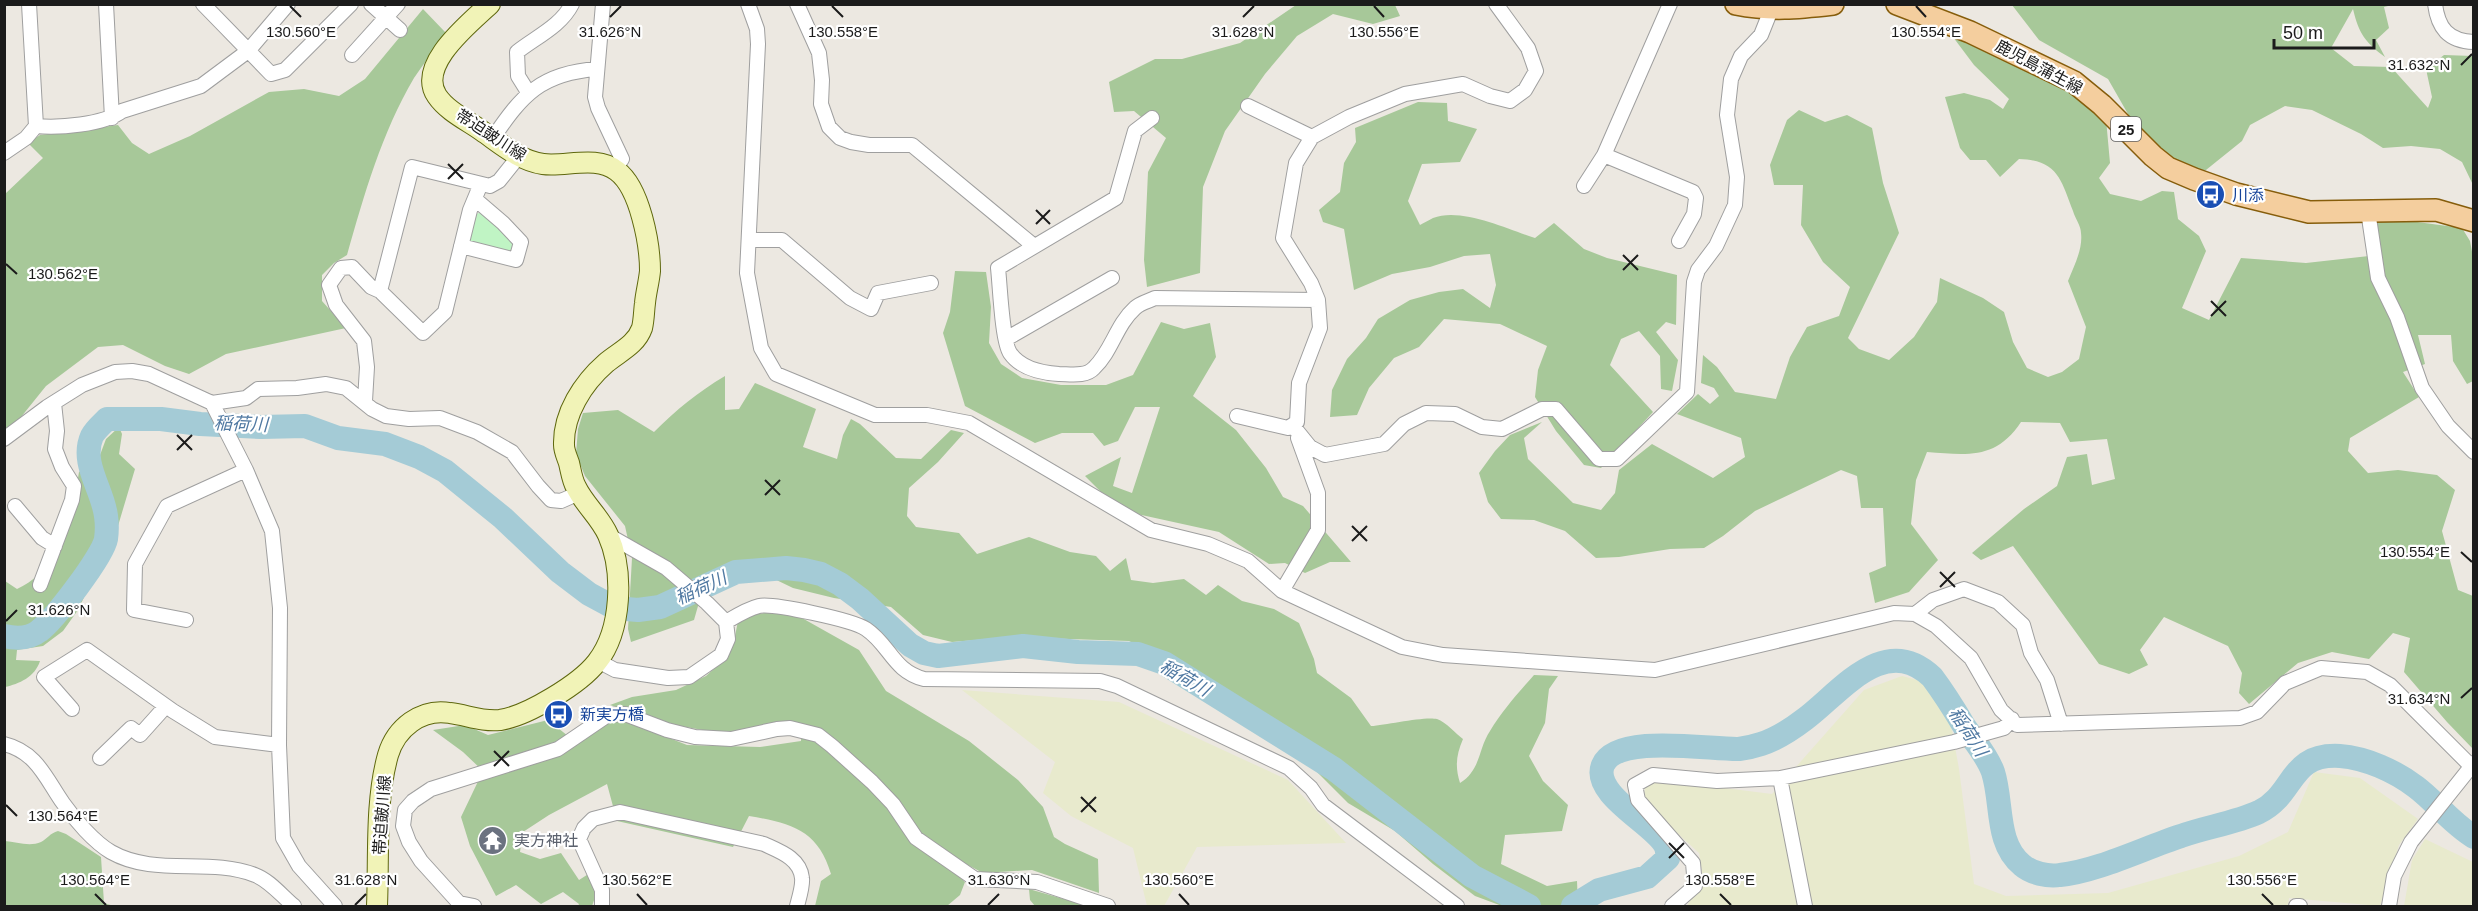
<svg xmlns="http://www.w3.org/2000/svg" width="2478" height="911" viewBox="0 0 2478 911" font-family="Arial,'Noto Sans JP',sans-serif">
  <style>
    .farmland { fill: #e8eacd }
    .forest { fill: #a7c899 }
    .park { fill: #c0f4c4 }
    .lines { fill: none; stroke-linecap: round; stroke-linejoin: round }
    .river { stroke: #a4cbd6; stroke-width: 24 }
    .street-casing { stroke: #9f9f9f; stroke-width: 16 }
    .secondary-casing { stroke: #5e670d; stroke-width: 22 }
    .primary-casing { stroke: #865d0b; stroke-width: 24 }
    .street { stroke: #fff; stroke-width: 14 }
    .secondary { stroke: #f1f3b7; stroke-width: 20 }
    .primary { stroke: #f4ce9e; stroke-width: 21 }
    .ticks { fill: none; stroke: #1b1b1b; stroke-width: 2 }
    .labels { text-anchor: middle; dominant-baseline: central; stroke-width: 4.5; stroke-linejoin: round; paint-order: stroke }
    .shield { fill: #fff; stroke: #5f5f5f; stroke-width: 1.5 }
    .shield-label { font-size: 15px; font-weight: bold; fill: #1b1b1b }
    .street-label { font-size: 16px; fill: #1b1b1b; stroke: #fff }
    .transit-label { font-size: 16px; fill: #164399; stroke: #fff; text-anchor: start }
    .worship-label { font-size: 16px; fill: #5b616d; stroke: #fff; text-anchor: start }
    .water-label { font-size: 18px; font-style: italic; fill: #5079a2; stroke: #fff }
    .ticks-label { font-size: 15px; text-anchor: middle; fill: #1b1b1b; stroke: #fff; stroke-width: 4.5; stroke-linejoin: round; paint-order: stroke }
  </style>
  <rect width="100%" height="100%" fill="#ece8e1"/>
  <!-- farmland -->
  <path class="farmland" d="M1902 676 1929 683 1948 708 1959 769 1974 884 2006 896 2108 893 2239 856 2288 832 2314 772 2360 778 2418 819 2399 845 2380 906 2289 898 2288 906H1687L1703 878 1699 853 1654 812 1644 797 1645 787 1653 779 1772 794 1864 690Z
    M962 690 1119 702 1288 780 1346 843 1197 847 1164 906H1147L1133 848 1071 816 1043 793 1055 762Z
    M2425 839 2473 862V906H2404L2412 860Z"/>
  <!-- forest -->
  <path class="forest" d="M1296 5H1395L1400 16 1373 24 1333 14 1297 36 1265 74 1225 131 1203 187 1200 273 1147 287 1144 260 1148 172 1166 138 1134 111 1114 112 1109 82 1155 59H1182L1240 43Z
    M2012 5H2392L2384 7 2389 28 2376 40 2385 57C2365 42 2359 34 2353 9L2331 48 2354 66 2391 67 2428 108 2432 97 2426 69 2444 55 2473 56V185L2462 162 2440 149 2411 146 2383 148 2361 134 2312 110 2285 106 2250 125 2242 141 2201 174 2180 166 2136 128 2108 79 2039 40Z
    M423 9 446 33C436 48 424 63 414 78 382 132 364 195 347 255L334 263 322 275V301L346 328 226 354 189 374 165 366 123 345 98 347 46 386 17 422 5 432V194L43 158 28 143 40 135 118 125 132 143 149 154 190 136 269 92 304 89 339 96 365 79Z
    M1947 29 2065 86 2106 119 2110 163 2099 178 2110 194 2141 201 2162 191 2174 192 2178 219 2199 236 2206 251 2182 308 2209 320 2241 258 2306 263 2369 256 2376 224 2380 217 2462 228 2470 241 2473 257V381L2467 384 2453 361 2451 335H2418L2425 364 2403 372 2419 397 2350 438 2348 451 2368 473 2398 470 2437 475 2455 490 2442 531 2458 590 2473 596V749L2447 722 2404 672 2410 638 2393 633 2369 659 2332 652 2298 663 2249 704 2239 693 2242 673 2228 646 2164 617 2140 650 2148 665 2129 674 2099 664 2013 546 1981 560 1972 553 2024 509 2057 486 2067 457 2087 454 2092 485 2115 479 2107 439 2070 442 2060 423 2021 422C1996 460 1967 455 1927 452L1916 480 1911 524 1938 560 1909 592 1875 603 1869 573 1886 566 1883 508H1861L1857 476 1841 470 1755 511 1723 536 1704 548 1670 549 1619 557 1596 558 1565 531 1534 520 1501 519 1488 502 1479 473 1495 451 1510 435 1542 422 1524 438 1528 459 1573 503 1601 510 1615 493 1619 470 1652 444 1713 478 1745 457 1741 438 1677 414 1698 394 1710 404 1719 396 1714 388 1701 383 1703 355 1717 367 1735 392 1776 399 1790 357 1807 327 1839 316 1850 287 1823 262 1801 225 1803 185H1774L1770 165 1787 120 1799 110 1825 122 1847 115 1872 128 1883 183 1899 233 1848 338 1859 349 1889 360 1914 337 1937 302 1940 278 1983 298 2004 312 2013 342 2027 368 2048 377 2062 372 2079 359 2086 327 2068 281C2074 266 2083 249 2081 233 2081 226 2075 218 2073 211 2061 180 2058 160 2019 159L2000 177 1986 160H1970L1960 148 1945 97 1964 93 1990 100 2003 109 2009 99 1974 65Z
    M1418 102 1447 103 1448 121 1477 129 1460 162 1422 164 1408 201 1420 225C1424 223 1429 220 1433 218 1461 207 1507 229 1535 238L1554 223 1584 249 1607 258 1677 275 1676 325 1666 322 1656 332 1678 360 1672 391 1661 389 1660 356 1639 331 1621 339 1610 365 1653 412 1601 468 1584 465 1556 431 1535 397 1538 370 1547 346 1500 324 1444 319 1419 347 1394 358 1369 388 1357 415 1330 417 1332 390 1347 359 1366 338 1378 319 1410 300 1439 292 1463 289 1490 308 1496 285 1490 254 1464 256 1430 267 1392 274 1354 290 1344 229 1323 222 1319 210 1340 192 1344 163 1356 142 1355 128Z
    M955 271 986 272 991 307 989 343 1001 364 1022 378 1061 385H1106L1133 375 1161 322 1184 329 1210 323 1216 357 1193 396 1236 430 1266 468 1283 497 1303 506 1351 562H1330L1305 573 1285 563 1269 564 1219 532 1137 514 1101 492 1085 476 1121 457 1113 486 1132 493 1160 407H1135L1118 441 1104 446 1093 433H1062L1035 443 965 406 943 333 950 312Z
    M725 376V410L739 409 755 383 816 409 803 447 837 459 843 435 851 419 860 424 896 458 921 459 951 430 964 433 938 462 909 488 907 516 916 527 959 533 977 554 1029 537 1070 552 1096 556 1110 571 1126 558 1131 580 1153 583 1184 579 1206 595 1218 585 1242 601 1274 609 1299 623 1314 659 1317 673 1351 698 1371 726C1386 725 1425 716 1437 719 1446 722 1456 734 1463 739 1456 755 1455 767 1460 783 1481 770 1478 749 1490 731 1502 711 1518 693 1534 675L1558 676 1549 689 1545 723 1529 756 1543 781 1568 805 1562 831 1505 835 1501 864 1547 886 1577 881 1578 906H1502L1475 896 1433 864 1395 831 1348 803 1315 770 1209 681 1129 641 1012 637 952 642 923 635 891 607 834 598 793 588 764 574 722 582 708 593 698 606 694 620 631 642 628 629 632 558 625 526 585 476 576 454 578 429 583 413 618 410 654 432C676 410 698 392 725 376Z
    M119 427 122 434 119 454 135 469 109 556 94 576 78 610 63 631 43 646 17 650 16 660 40 661C35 677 19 684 5 687V581L17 589C61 569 72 516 79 472L100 455 106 439Z
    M777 612 802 618 859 650 886 691 969 741 1018 780 1043 807 1054 837 1065 844 1098 859 1099 893 1032 870 983 873 966 864 929 849 965 882 960 895 947 906H815L821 881 831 874C818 830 791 823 749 816L733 847 617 821 607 784 549 815 523 832 520 852 540 859 561 853 579 880 590 873 597 892 592 906H578L579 904 563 892 541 904 516 885 496 896 470 846 461 817 483 771 463 752 433 730 465 725 488 735 548 720 568 736 621 719 687 745 760 747 801 741V729L724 734 670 724 610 705 632 697 676 690 706 676 727 657 734 641 738 621 755 614Z
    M58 831 66 834 101 857 104 903 114 906H5V841C16 842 30 847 41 842 47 839 50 833 58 831Z
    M1029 889 1088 906H1035L1030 900Z"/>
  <!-- park -->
  <path class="park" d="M484 212 515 244 514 251 509 253 474 244 469 240 475 214Z"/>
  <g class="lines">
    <!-- river -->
    <path class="river" d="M4 636C17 639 29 639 39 631 54 620 103 556 106 539 107 532 107 523 106 516 103 490 80 463 92 436 95 430 102 424 107 419H161L200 424 261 427 305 426 338 438 385 444 419 457 445 471 503 518 560 572 589 594 615 608 638 610 660 607 736 572 786 568 804 570 821 574 840 584 860 599 910 645 924 653 938 656 1023 646 1078 652 1138 654 1164 663 1334 769 1472 876 1529 906
      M1573 906 1599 890 1647 877 1668 858C1667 853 1667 848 1665 845 1654 824 1591 794 1603 765 1617 733 1710 750 1739 749 1746 748 1755 746 1761 744 1777 739 1792 729 1805 719 1841 692 1884 632 1932 677 1944 693 1954 709 1964 726 1974 741 1987 755 1993 772 2003 803 1995 843 2022 865 2031 873 2048 877 2060 875 2098 871 2144 848 2181 836 2206 827 2235 823 2259 812 2296 794 2288 753 2340 756 2366 758 2395 771 2416 787 2436 802 2451 823 2474 837"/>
    <defs>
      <path id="street" d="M29 4 36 126
        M106 4 112 118
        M203 4 271 74 285 70 351 4
        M371 4 400 30
        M603 4 595 97 598 108 622 159 615 169
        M748 4 757 29 758 44 747 273 761 348 776 374 875 415H927L969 423 1151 530 1208 544 1248 561 1282 591 1402 647 1443 655 1655 670 1894 613 1915 614 1936 626 1971 658 2001 710 2017 725 2240 718 2257 712 2285 683 2321 668 2367 672 2390 685 2474 769
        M797 4 819 53 822 80 821 104 829 127 840 138 851 142 869 145H912L1034 246
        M2435 4C2438 28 2448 41 2474 42
        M352 55 398 4
        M528 92 518 76 517 52C536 37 561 26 572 4
        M1248 106 1312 137
        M1152 118 1135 131 1116 198 998 268C1000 285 1002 341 1010 353 1021 369 1042 373 1059 374 1070 374 1086 377 1094 368 1112 351 1116 325 1135 308 1140 303 1149 301 1155 298L1318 300
        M493 138C522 95 541 73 597 69
        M4 153 26 138 36 126C59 128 103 125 122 111L201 86 248 51 288 4
        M1604 155 1693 192 1696 198 1694 214 1679 241
        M480 186 470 210 445 312 423 333 380 291 412 167 490 186 499 181 519 156
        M1584 186 1604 155 1670 4
        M2368 211 2378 278 2397 317 2422 388 2448 426 2474 452
        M749 240H782L850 298 871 309 878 293 931 283
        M461 246 516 260 521 242 503 223 475 199
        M1006 339 1112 278
        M365 401 367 367 364 341 336 305 329 285 341 268 352 267 371 287 380 291
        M212 403 246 398 258 389 297 388 326 384 346 388 372 409 386 416 409 419 440 418 477 432 512 452 538 486 551 500 561 501 579 493
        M1237 416 1288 428 1297 422 1299 383 1320 328 1318 300 1311 283 1283 238 1296 163 1312 137 1349 117 1405 94 1463 84 1490 96 1510 101 1525 90 1536 71 1528 48 1496 4
        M1293 426 1310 447 1325 455 1384 444 1404 424 1426 413 1455 414 1482 427 1502 429 1542 409H1556L1599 459H1617L1687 392 1694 282 1698 270 1716 246 1735 205 1737 177 1727 115 1731 79 1741 56 1761 35 1771 10
        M4 439 47 407 82 385 115 372 132 371 149 374 212 403 246 470 272 531 280 608 279 745 283 838 299 866 335 906
        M15 506 42 538 55 546
        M40 585 72 500 74 486 62 467 55 449 57 431 54 403
        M1282 591 1318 530V493L1298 438
        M1915 614 1933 600 1964 589 1998 602 2023 625 2031 653 2047 680 2061 724
        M186 620 134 610 135 564 167 506 246 470
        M726 622C736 616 747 609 759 606 773 603 853 620 866 629 890 645 893 671 924 679L1100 681 1117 686 1289 768 1311 788 1323 805 1457 906
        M598 661 615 670 668 678 689 677 721 655 728 639 726 622 707 603 666 568 608 535
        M72 709 44 677 87 650 173 711 215 737 279 745
        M4 744C37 752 46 779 63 803 75 820 94 842 111 852 155 877 209 857 255 875 269 880 282 896 294 906
        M100 758 131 728 140 735 166 706
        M474 906 459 903 421 861 409 842 403 826 405 810 413 801 431 789 558 749 608 715 625 714 667 730 695 737 731 739 777 729 790 728 818 735 832 746 872 782 893 804 916 838 975 879 1037 882 1108 906
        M602 906V890L579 839 584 828 593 819 620 812 764 844C779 851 800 858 802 878 803 886 799 898 797 906
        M1672 906 1695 886 1693 863 1638 800 1635 785 1653 775 1717 781 1780 778
        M1805 906 1780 778 1954 742 2004 728 2012 719
        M2296 906H2300
        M2389 906 2394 876 2411 842 2474 763"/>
      <path id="secondary" d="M377 906C379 858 375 801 388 755 396 728 421 708 450 713 467 715 482 722 500 720 527 716 580 684 597 662 622 630 624 571 608 535 600 517 584 504 576 487 572 480 571 471 569 463 567 457 564 451 564 445 563 414 583 383 606 363 619 352 636 345 642 328 644 320 644 310 645 303 646 292 649 282 650 271 650 244 640 188 617 171 597 155 566 167 543 164 520 161 501 144 482 131 468 121 447 111 437 96 416 65 470 23 490 4"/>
      <path id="primary" d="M1736 4C1771 11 1798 8 1833 4
        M1897 4 1970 32 2074 82 2102 105 2153 156 2168 168 2194 179 2236 194 2309 212 2436 210 2474 221"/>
    </defs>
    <!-- street casing -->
    <use href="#street" class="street-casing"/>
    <!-- secondary casing -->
    <use href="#secondary" class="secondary-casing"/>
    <!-- primary casing -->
    <use href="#primary" class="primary-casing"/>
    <!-- street -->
    <use href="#street" class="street"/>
    <!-- secondary -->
    <use href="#secondary" class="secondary"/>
    <!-- primary -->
    <use href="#primary" class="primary"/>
  </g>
  <!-- ticks -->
  <path class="ticks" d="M290 6 301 17M832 6 843 17M1374 6 1384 17M1916 6 1926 17M610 17 621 6M1243 17 1254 6M2461 65 2472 54M448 164 463 179M448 179 463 164M1036 210 1050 224M1036 224 1050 210M1623 255 1638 270M6 264 17 274M1623 270 1638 255M2211 301 2226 316M2211 316 2226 301M177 435 192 450M177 450 192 435M765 480 780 495M765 495 780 480M1352 526 1367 541M1352 541 1367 526M2461 552 2472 562M1940 572 1955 587M1940 587 1955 572M6 621 17 610M2461 698 2472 688M494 751 509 766M494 766 509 751M1081 797 1096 812M6 805 17 816M1081 812 1096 797M1669 843 1684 858M1669 858 1684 843M95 894 106 905M637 894 647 905M1179 894 1189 905M1720 894 1731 905M2262 894 2273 905M355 905 366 894M988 905 999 894"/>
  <!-- icons -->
  <defs>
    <symbol id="bus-disc" viewBox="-11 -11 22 22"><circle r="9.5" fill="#1a4fb4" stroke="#fff"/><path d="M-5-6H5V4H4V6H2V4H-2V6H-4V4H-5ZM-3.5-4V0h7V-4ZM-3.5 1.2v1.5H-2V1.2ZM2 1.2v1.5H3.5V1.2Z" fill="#fff"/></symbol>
    <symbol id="temple-disc" viewBox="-11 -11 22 22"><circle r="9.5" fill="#6b7280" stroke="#fff"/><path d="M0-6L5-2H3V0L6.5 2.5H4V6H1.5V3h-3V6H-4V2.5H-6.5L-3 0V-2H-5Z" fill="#fff"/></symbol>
  </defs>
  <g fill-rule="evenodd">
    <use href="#bus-disc" x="2194" y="178" width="33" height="33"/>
    <use href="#bus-disc" x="542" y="698" width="33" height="33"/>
    <use href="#temple-disc" x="476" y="824" width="33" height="33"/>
  </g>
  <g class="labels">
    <!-- shield labels -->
    <rect class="shield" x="2111" y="117" width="30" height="24" rx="4.5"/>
    <g class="shield-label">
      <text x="2126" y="129">25</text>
    </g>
    <!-- street labels -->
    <g class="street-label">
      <text transform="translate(2039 67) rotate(28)">鹿児島蒲生線</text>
      <text transform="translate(491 135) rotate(33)">帯迫皷川線</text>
      <text transform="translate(382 815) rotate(-86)">帯迫皷川線</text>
    </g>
    <!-- transit labels -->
    <g class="transit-label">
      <text x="2232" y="195">川添</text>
      <text x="580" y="714">新実方橋</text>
    </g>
    <!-- worship labels -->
    <g class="worship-label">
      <text x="514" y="840">実方神社</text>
    </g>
    <!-- water labels -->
    <g class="water-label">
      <text transform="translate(241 424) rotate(2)">稲荷川</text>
      <text transform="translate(701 588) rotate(-25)">稲荷川</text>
      <text transform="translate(1185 678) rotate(30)">稲荷川</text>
      <text transform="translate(1968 732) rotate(57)">稲荷川</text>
    </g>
  </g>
  <g class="ticks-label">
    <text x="301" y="37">130.560°E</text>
    <text x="610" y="37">31.626°N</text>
    <text x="843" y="37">130.558°E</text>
    <text x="1243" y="37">31.628°N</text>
    <text x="1384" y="37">130.556°E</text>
    <text x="1926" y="37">130.554°E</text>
    <text x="2419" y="70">31.632°N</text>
    <text x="63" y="279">130.562°E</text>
    <text x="2415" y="557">130.554°E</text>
    <text x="59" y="615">31.626°N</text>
    <text x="2419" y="704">31.634°N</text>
    <text x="63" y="821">130.564°E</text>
    <text x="999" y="885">31.630°N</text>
    <text x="95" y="885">130.564°E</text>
    <text x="366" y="885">31.628°N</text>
    <text x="637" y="885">130.562°E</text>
    <text x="1179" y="885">130.560°E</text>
    <text x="1720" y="885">130.558°E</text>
    <text x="2262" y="885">130.556°E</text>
  </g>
  <!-- border -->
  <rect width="2478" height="911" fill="none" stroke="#1b1b1b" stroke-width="12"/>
  <!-- scale -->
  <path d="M2274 39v9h100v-9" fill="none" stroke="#1b1b1b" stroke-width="3"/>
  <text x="2283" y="39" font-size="18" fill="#1b1b1b" stroke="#ffffff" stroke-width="4.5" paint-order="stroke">50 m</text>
</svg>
